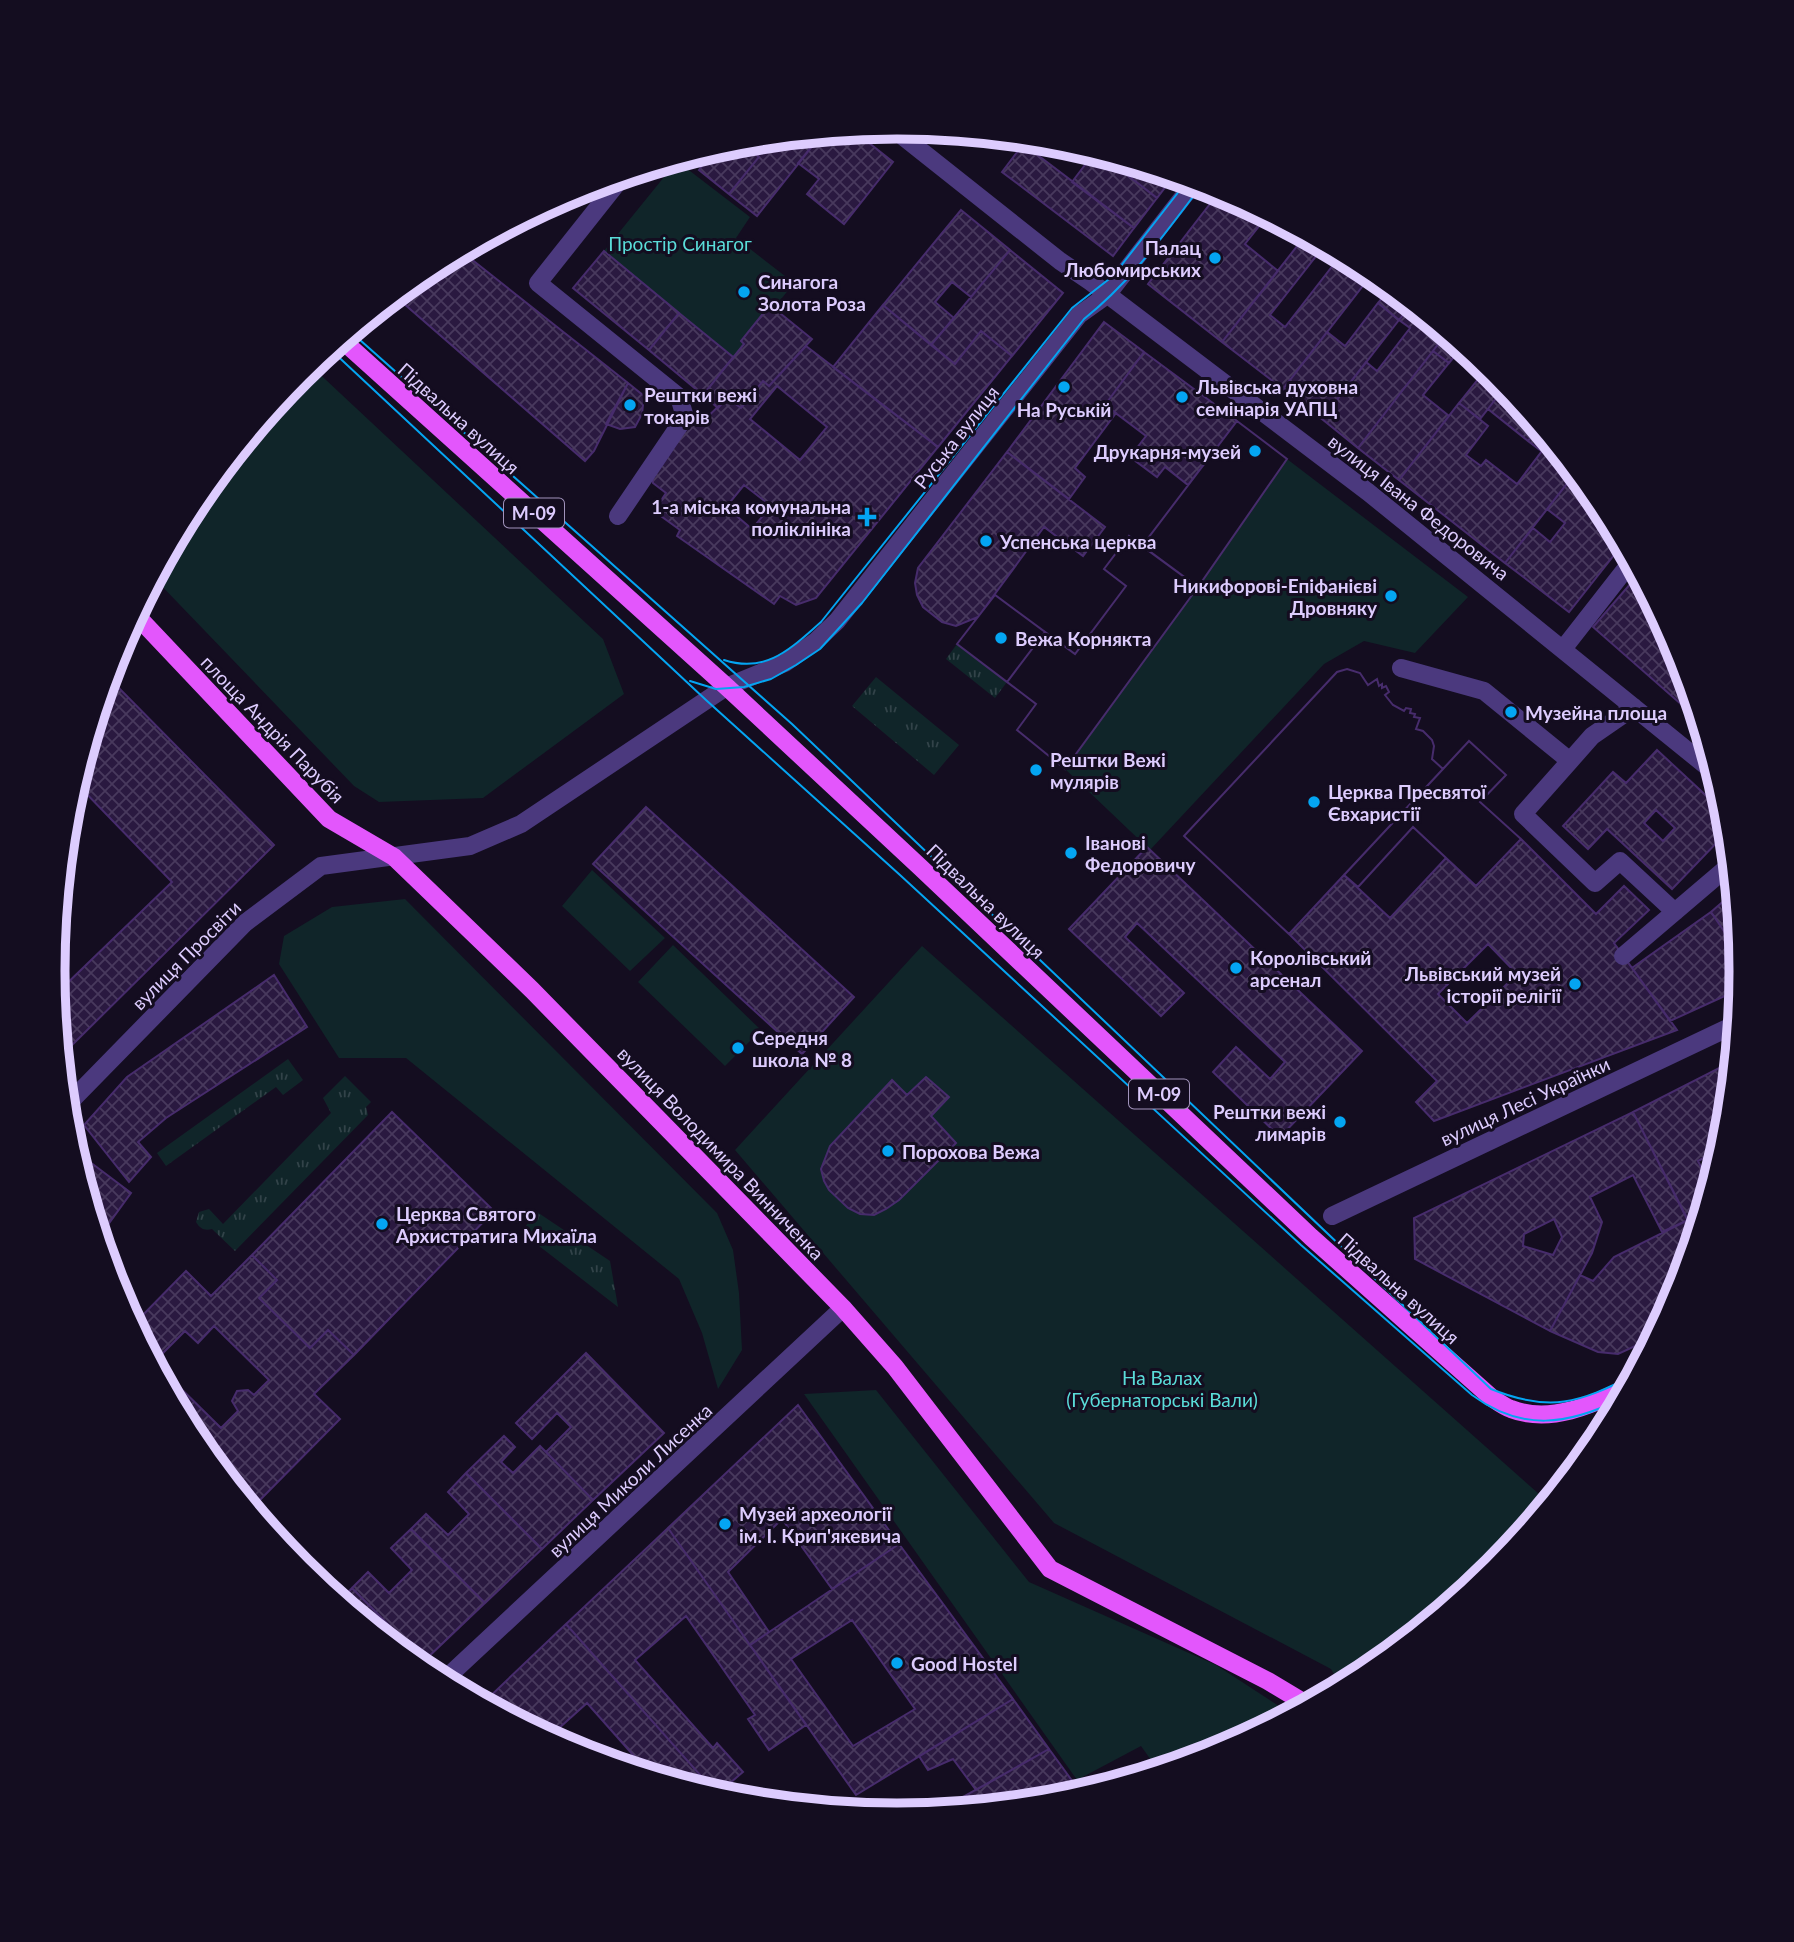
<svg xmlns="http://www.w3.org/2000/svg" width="1794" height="1942" viewBox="0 0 1794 1942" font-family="Lato,sans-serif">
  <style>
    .grass { fill: url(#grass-tufts) }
    .green { fill: #102529 }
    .building { fill: url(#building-cross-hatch); stroke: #472c6c; stroke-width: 2; fill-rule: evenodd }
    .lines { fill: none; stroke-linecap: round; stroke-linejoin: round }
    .street { stroke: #4b397e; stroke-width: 18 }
    .primary { stroke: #e356fc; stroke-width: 18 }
    .tram { stroke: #04a5f2; stroke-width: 2 }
    .poi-dot { fill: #04a5f2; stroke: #140d20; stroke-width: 2.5 }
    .labels { text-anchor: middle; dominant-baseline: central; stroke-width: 6; stroke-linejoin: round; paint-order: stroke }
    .shield { fill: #140d20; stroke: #a193bb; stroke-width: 2 }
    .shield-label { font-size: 18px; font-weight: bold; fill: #ddccfe }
    .park-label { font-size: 19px; fill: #5adcd9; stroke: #140d20 }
    .poi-label { font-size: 19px; font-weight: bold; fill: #ddccfe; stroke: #140d20; text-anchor: start }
    .street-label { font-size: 19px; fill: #ddccfe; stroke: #140d20 }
    .rim { fill: none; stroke: #ddccfe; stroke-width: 9 }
  </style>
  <defs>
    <pattern id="grass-tufts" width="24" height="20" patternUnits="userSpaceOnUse" patternTransform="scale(1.75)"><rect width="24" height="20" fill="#102529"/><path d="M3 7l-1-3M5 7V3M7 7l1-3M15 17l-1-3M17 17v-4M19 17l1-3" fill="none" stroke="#324349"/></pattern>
    <pattern id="building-cross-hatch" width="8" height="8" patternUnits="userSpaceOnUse" patternTransform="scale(1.75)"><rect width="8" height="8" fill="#2a1940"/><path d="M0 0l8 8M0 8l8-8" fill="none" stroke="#48395d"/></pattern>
  </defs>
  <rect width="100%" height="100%" fill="#140d20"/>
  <!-- grass -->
  <path class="grass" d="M957 644 1007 682 995 698 946 659Z
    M876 677 959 745 934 775 852 706Z
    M288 1059 303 1080 283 1095 276 1087 166 1166 157 1153Z
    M345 1076 371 1102 366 1107 368 1115 235 1251 212 1229C205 1231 200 1229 196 1222L199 1212 209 1209 223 1224 331 1113 323 1098Z
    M537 1212 610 1261 618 1307 521 1232Z"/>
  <!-- green -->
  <path class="green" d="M677 161 750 217 736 238 794 283 774 308 769 305 741 340 744 344 733 357 604 251Z
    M310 365 603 639 624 694 483 798 379 802 354 786 154 578 195 501 300 374Z
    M1287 459 1468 597 1415 653 1364 641 1324 664 1150 850 1065 769 1198 587Z
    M592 870 665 938 630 971 562 906Z
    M405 899 717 1213 733 1250 739 1293 742 1350 718 1389 702 1333 679 1279 406 1058H339L279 964 284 936 332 907Z
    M673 945 761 1030 725 1066 638 982Z
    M922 946 1548 1502 1494 1568 1366 1673 1341 1687 1331 1669 1054 1523 735 1150Z
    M876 1390 1029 1582 1216 1665 1291 1714 1220 1751 1158 1770 1141 1746 1077 1780 804 1394Z"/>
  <!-- building -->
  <path class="building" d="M854 131 893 162 844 224 807 194 819 179 798 163 822 134Z
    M822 134 757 216 729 194 759 157 741 142Z
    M1027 139 1044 141 1035 153 1134 228 1113 256 1002 172Z
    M741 142 759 157 729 194 699 170 716 148Z
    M1094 153 1100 154 1157 198 1134 228 1072 182Z
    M1100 154 1173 177 1157 198Z
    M1220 191 1267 216 1245 244 1278 271 1222 342 1148 284Z
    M961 210 1010 250 971 297 952 282 935 302 954 318 931 345 883 305Z
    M1305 236 1324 246 1270 315 1285 327 1341 255 1372 274 1283 389 1222 342Z
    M1010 250 1063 293 1012 356 981 331 955 364 931 345Z
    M461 251 628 383 594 451 585 461 395 296 428 269Z
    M604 251 679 313 649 350 573 288Z
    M1390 288 1411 305 1399 320 1378 303Z
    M1378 303 1399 320 1322 419 1283 389 1327 332 1345 346Z
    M770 305 812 339 769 386 763 381 741 408 727 398 718 408 703 395 744 344 741 341Z
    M883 305 955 364 981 331 1012 356 938 447 833 367Z
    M1411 305 1446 334 1358 448 1322 419 1366 362 1377 371 1410 328 1399 320Z
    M679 313 733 357 703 395 649 350Z
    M1104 322 1144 352 1105 405 1116 413 1075 468 1085 477 1069 499 1007 452Z
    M1446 334 1462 347 1449 363 1433 351Z
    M806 346 938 447 816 598 796 605 780 596 774 604 677 536 680 530 654 511 666 493 653 483 652 469 692 420 698 426 727 398 741 408 763 381 769 386ZM777 386 827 427 800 460 750 419ZM744 485 771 506 752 529 726 507Z
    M1433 351 1449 363 1423 395 1449 416 1399 480 1358 448Z
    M1144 352 1237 421 1188 485 1165 467 1157 477 1130 457 1146 436 1105 405Z
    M1487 368 1505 387 1480 419 1459 403Z
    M628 383 644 396 642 414 635 427 620 429 606 424Z
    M1501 392 1523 409 1538 428 1528 441 1488 409Z
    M1459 403 1488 426 1466 455 1481 466 1486 460 1517 484 1542 451 1573 476 1505 563 1399 480Z
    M1237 421 1287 459 1198 587 1065 769 1017 730 1036 704 957 644 995 595 1075 654 1126 586 1104 569 1129 536 1142 546Z
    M1237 421 1287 459 1198 587 1142 546Z
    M1538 428 1571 467 1568 471 1528 441Z
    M1007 452 1105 527 1083 556 1044 527 978 617 956 626 942 622 923 607 917 595 915 583 918 568Z
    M1573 476 1586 486 1599 502 1622 545 1569 612 1505 563 1533 528 1550 542 1565 523 1547 509Z
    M1129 536 1198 587 1065 769 1017 730 1036 704 1007 682 1045 632 1075 654 1126 586 1104 569Z
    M1639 575 1651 598 1632 582Z
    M1632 582 1651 598 1657 610 1649 620 1659 629 1664 623 1677 648 1699 720 1593 627Z
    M995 595 1045 632 1007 682 957 644Z
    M1347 669 1360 673 1368 685 1377 679 1379 686 1382 684V688L1386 686 1389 692 1385 695 1393 705 1404 711 1406 708 1411 709 1410 713 1415 714 1414 717 1420 718 1416 729 1423 731 1432 740 1434 746 1432 759 1443 769 1469 741 1506 775 1480 802 1521 839 1476 886 1413 827 1358 887 1344 875 1289 934 1184 836 1337 672Z
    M1347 669 1360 673 1368 685 1377 679 1379 686 1382 684V688L1386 686 1389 692 1385 695 1393 705 1404 711 1406 708 1411 709 1410 713 1415 714 1414 717 1420 718 1416 729 1423 731 1432 740 1434 746 1432 759 1443 769 1289 934 1184 836 1337 672Z
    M108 677 274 845 61 1056 55 995 172 882 76 783Z
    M1469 741 1506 775 1480 802 1521 839 1476 886 1413 827 1358 887 1344 875Z
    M1657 750 1726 814 1728 831 1672 889 1607 829 1588 849 1563 826 1613 772 1626 783ZM1656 810 1675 828 1663 841 1644 823Z
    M646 807 854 997 802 1054 593 864Z
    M1521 839 1596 914 1624 886 1649 910 1614 943 1677 1030 1434 1121 1416 1102 1437 1081 1289 934 1344 875 1390 918 1446 858 1476 886ZM1488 944 1517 974 1467 1023 1438 994Z
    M1147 847 1362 1051 1280 1137 1213 1072 1236 1047 1270 1079 1285 1062 1137 923 1125 937 1184 993 1161 1016 1069 929Z
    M1734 892 1740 955 1711 912Z
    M1711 912 1740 955V989L1670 1021 1632 968Z
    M274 975 307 1027 166 1118 138 1142 151 1157 129 1182 84 1125 127 1077Z
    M1733 1062 1731 1081 1723 1066Z
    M1723 1066 1731 1081 1725 1136 1721 1149 1698 1161 1710 1185 1695 1235 1633 1112Z
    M926 1077 949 1097 931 1116 956 1143 899 1200 886 1209 874 1215 860 1214 848 1208 829 1190 824 1181 821 1169 830 1146 892 1080 907 1095Z
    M392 1112 494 1211 354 1355 328 1330 310 1348 259 1298 277 1280 252 1255Z
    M1633 1112 1688 1220 1662 1232 1633 1175 1590 1197 1602 1222 1592 1253 1550 1331 1415 1259 1414 1218ZM1554 1219 1562 1237 1553 1255 1523 1246 1524 1234Z
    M82 1156 131 1193 107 1226 93 1215 77 1163Z
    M1688 1220 1695 1235 1677 1295 1655 1337 1618 1354 1598 1352 1550 1331 1580 1275 1593 1281 1614 1257Z
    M252 1255 277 1280 259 1298 310 1348 328 1330 354 1355 314 1394 340 1419 251 1509 195 1440 133 1325 186 1271 211 1296ZM214 1326 269 1380 254 1395 248 1390 237 1391 232 1401 238 1411 221 1428 154 1362 185 1331 198 1343Z
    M586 1353 664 1433 593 1500 546 1452 571 1427 557 1413 532 1439 516 1423Z
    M798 1405 899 1544 832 1589 782 1519 728 1572 769 1632 750 1645 668 1528Z
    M504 1436 515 1447 501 1462 513 1473 540 1446 593 1500 542 1549 466 1473Z
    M1585 1458 1567 1480 1559 1471Z
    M466 1473 542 1549 485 1603 411 1529 426 1514 448 1535 469 1514 448 1492Z
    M668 1528 806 1725 769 1750 748 1719 755 1715 686 1616 635 1660 713 1748 717 1743 743 1772 717 1794 566 1624Z
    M411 1529 485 1603 424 1661 352 1588 368 1572 389 1593 412 1570 391 1548Z
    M899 1544 1013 1699 856 1795 750 1645ZM852 1620 915 1709 853 1746 791 1659Z
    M352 1588 424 1661 419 1666 340 1601Z
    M566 1624 717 1794 650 1774 587 1703 548 1738 483 1703Z
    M1013 1699 1049 1749 976 1790 953 1759 928 1770 919 1756Z
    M1049 1749 1081 1793 1061 1799 947 1811 945 1807Z"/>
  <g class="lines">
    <!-- street -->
    <path class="street" d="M891 127 1060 261 1091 282 1368 492 1715 773
      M618 516 685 417 679 397 538 283 623 176
      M1563 649 1631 562
      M1401 668 1484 691 1570 761 1592 736 1634 707
      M1570 761 1523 814 1595 883 1620 861 1675 912
      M1623 956 1731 864
      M66 1106 245 923 321 866 470 846 521 824 726 687 785 663 816 641 837 621 1079 315 1107 295 1194 183
      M1332 1216 1736 1024
      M443 1681 843 1308"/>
    <!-- primary -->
    <path class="primary" d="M342 340 728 688 920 867 1311 1237 1492 1398C1498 1402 1505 1407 1511 1409 1550 1424 1592 1405 1627 1388
      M135 614 329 819 394 857 532 990 843 1308 895 1367 1050 1569 1268 1681 1298 1699 1304 1706"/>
    <!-- tram -->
    <path class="tram" d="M351 332 792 724 1491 1389C1550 1413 1579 1403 1634 1375
      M330 349 706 700 900 875 1301 1245 1472 1395C1522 1432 1568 1425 1621 1399
      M724 660C767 674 791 648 821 622L1072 308 1113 276 1187 181
      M690 681 716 689 744 687 771 679 796 665 820 649 862 603 1084 319C1133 280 1164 234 1202 185"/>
  </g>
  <!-- markers -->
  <g class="poi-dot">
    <circle cx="1215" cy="258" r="7"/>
    <circle cx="744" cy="292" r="7"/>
    <circle cx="1064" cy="387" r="7"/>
    <circle cx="1182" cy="397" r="7"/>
    <circle cx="630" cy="405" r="7"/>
    <circle cx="1255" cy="451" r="7"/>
    <path d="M863.5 506.5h7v7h7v7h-7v7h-7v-7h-7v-7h7z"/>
    <circle cx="986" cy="541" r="7"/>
    <circle cx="1391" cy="596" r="7"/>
    <circle cx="1001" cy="638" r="7"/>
    <circle cx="1511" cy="712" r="7"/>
    <circle cx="1036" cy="770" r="7"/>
    <circle cx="1314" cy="802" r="7"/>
    <circle cx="1071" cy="853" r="7"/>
    <circle cx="1236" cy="968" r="7"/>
    <circle cx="1575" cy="984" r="7"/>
    <circle cx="738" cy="1048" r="7"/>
    <circle cx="1340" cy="1122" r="7"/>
    <circle cx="888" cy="1151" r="7"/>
    <circle cx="382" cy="1224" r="7"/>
    <circle cx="725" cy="1524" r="7"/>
    <circle cx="897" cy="1663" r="7"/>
  </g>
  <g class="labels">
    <!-- shield labels -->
    <g class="shield">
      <rect x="504" y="498.5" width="60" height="29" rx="5"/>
      <rect x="1129" y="1079.5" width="60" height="29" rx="5"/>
    </g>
    <g class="shield-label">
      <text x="534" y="513">М-09</text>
      <text x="1159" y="1094">М-09</text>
    </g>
    <!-- park labels -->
    <g class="park-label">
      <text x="680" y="243">Простір Синагог</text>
      <text x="1162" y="1377">На Валах<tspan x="1162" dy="22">(Губернаторські Вали)</tspan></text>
    </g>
    <!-- poi labels -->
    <g class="poi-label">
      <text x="1201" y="247" text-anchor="end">Палац<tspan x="1201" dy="22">Любомирських</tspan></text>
      <text x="758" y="281">Синагога<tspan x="758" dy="22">Золота Роза</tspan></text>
      <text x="1196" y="386">Львівська духовна<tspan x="1196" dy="22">семінарія УАПЦ</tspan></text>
      <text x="644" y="394">Рештки вежі<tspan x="644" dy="22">токарів</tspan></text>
      <text x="1064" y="409" text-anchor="middle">На Руській</text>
      <text x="1241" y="451" text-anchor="end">Друкарня-музей</text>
      <text x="851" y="506" text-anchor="end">1-а міська комунальна<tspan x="851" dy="22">поліклініка</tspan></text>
      <text x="1000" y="541">Успенська церква</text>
      <text x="1377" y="585" text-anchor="end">Никифорові-Епіфанієві<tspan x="1377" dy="22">Дровняку</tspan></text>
      <text x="1015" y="638">Вежа Корнякта</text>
      <text x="1525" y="712">Музейна площа</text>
      <text x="1050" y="759">Рештки Вежі<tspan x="1050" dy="22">мулярів</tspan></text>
      <text x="1328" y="791">Церква Пресвятої<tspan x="1328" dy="22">Євхаристії</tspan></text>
      <text x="1085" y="842">Іванові<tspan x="1085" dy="22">Федоровичу</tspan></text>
      <text x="1250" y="957">Королівський<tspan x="1250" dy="22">арсенал</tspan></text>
      <text x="1561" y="973" text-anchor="end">Львівський музей<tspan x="1561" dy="22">історії релігії</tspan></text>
      <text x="752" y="1037">Середня<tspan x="752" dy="22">школа № 8</tspan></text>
      <text x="1326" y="1111" text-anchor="end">Рештки вежі<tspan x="1326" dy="22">лимарів</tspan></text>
      <text x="902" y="1151">Порохова Вежа</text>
      <text x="396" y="1213">Церква Святого<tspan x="396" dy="22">Архистратига Михаїла</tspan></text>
      <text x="739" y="1513">Музей археології<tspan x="739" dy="22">ім. І. Крип'якевича</tspan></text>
      <text x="911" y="1663">Good Hostel</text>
    </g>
    <!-- street labels -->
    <g class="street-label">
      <text transform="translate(459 418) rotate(42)">Підвальна вулиця</text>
      <text transform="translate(956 437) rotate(-52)">Руська вулиця</text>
      <text transform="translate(1419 507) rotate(38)">вулиця Івана Федоровича</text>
      <text transform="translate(273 729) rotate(46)">площа Андрія Парубія</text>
      <text transform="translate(986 901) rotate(44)">Підвальна вулиця</text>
      <text transform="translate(186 955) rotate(-45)">вулиця Просвіти</text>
      <text transform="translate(1525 1101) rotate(-25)">вулиця Лесі Українки</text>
      <text transform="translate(721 1153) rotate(46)">вулиця Володимира Винниченка</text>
      <text transform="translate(1399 1288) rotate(42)">Підвальна вулиця</text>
      <text transform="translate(630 1480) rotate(-43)">вулиця Миколи Лисенка</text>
    </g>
  </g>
  <!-- crop -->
  <path d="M0 0H1794V1942H0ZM65 971a832 832 0 1 1 1664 0a832 832 0 1 1-1664 0Z" fill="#140d20" fill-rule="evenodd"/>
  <path class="rim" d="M65 971a832 832 0 1 1 1664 0a832 832 0 1 1-1664 0Z"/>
</svg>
